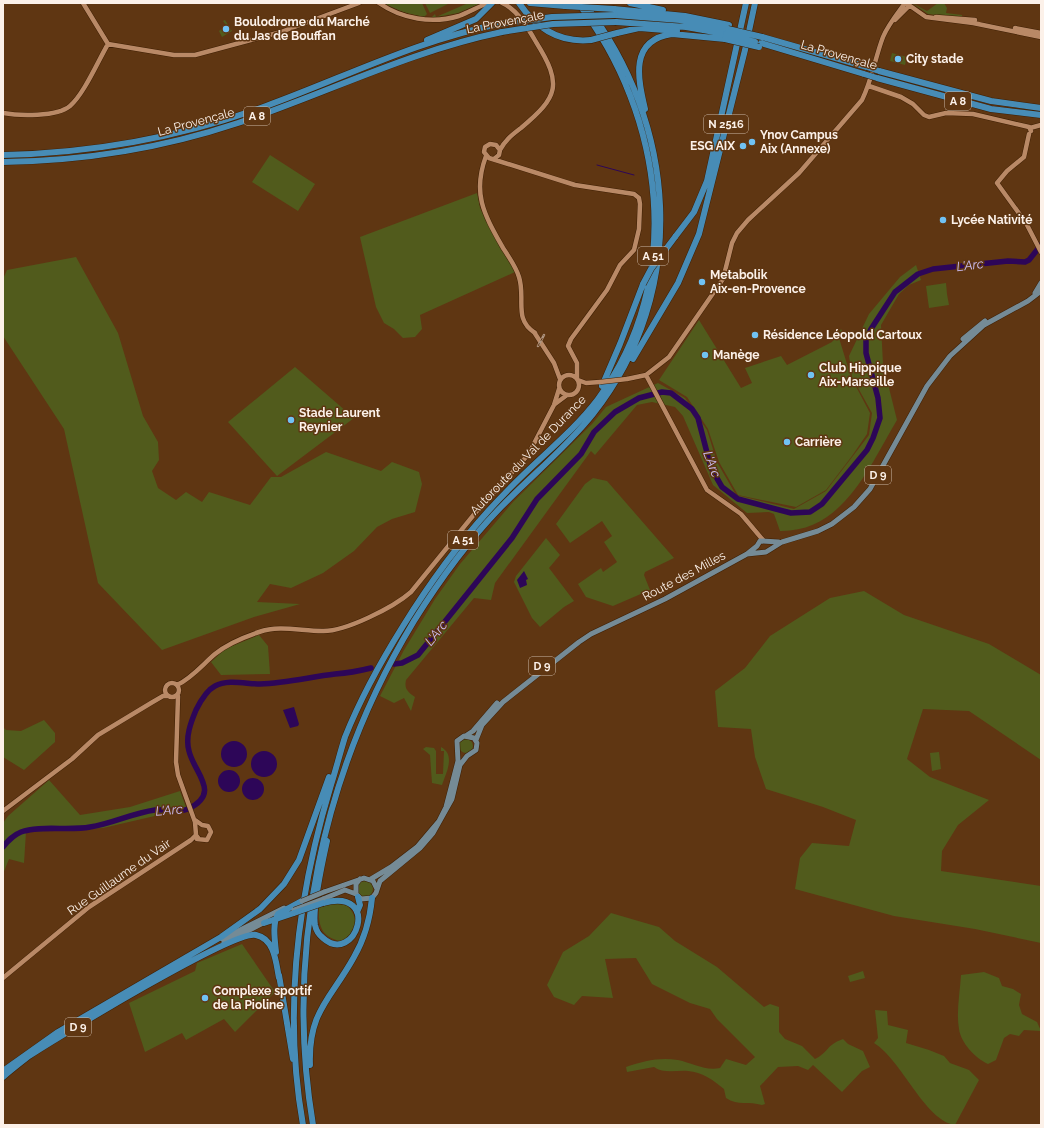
<svg xmlns="http://www.w3.org/2000/svg" width="1044" height="1128" viewBox="0 0 1044 1128" font-family="Raleway,sans-serif">
  <style>
    .green { fill: #515b1c }
    .water { fill: #2d0658 }
    .lines { fill: none; stroke-linecap: round; stroke-linejoin: round }
    .stream { stroke: #2d0658; stroke-width: 1 }
    .river { stroke: #2d0658; stroke-width: 5.5 }
    .secondary-casing { stroke: #3e1f04; stroke-width: 5.5 }
    .primary-casing { stroke: #3e1f04; stroke-width: 6 }
    .highway-casing { stroke: #3e1f04; stroke-width: 7 }
    .secondary { stroke: #b98966; stroke-width: 4.5 }
    .primary { stroke: #758b96; stroke-width: 5 }
    .highway { stroke: #478cb6; stroke-width: 6 }
    .rail-casing { stroke: #af9580; stroke-width: 2.5 }
    .rail { stroke: #5f3612; stroke-width: 1; stroke-dasharray: 3; stroke-linecap: butt }
    .secondary-bridge-casing { stroke: #3e1f04; stroke-width: 5.5; stroke-linecap: butt }
    .primary-bridge-casing { stroke: #3e1f04; stroke-width: 6; stroke-linecap: butt }
    .highway-bridge-casing { stroke: #3e1f04; stroke-width: 7; stroke-linecap: butt }
    .secondary-bridge { stroke: #b98966; stroke-width: 4.5 }
    .primary-bridge { stroke: #758b96; stroke-width: 5 }
    .highway-bridge { stroke: #478cb6; stroke-width: 6 }
    .poi-dot { fill: #70c2f4; stroke: #5f3612; stroke-width: 1.5 }
    .labels { text-anchor: middle; dominant-baseline: central; stroke-width: 3; stroke-linejoin: round; paint-order: stroke }
    .shield { fill: #5f3612; stroke: #cdb9a8; stroke-width: 1 }
    .shield-label { font-size: 11px; font-weight: bold; fill: #fcf1e9 }
    .poi-label { font-size: 12px; font-weight: bold; fill: #fcf1e9; stroke: #5f3612; text-anchor: start }
    .street-label { font-size: 12px; fill: #fcf1e9; stroke: #5f3612 }
    .water-label { font-size: 13px; font-style: italic; fill: #ccbdf4; stroke: #5f3612 }
  </style>
  <rect width="100%" height="100%" fill="#5f3612"/>
  <!-- green -->
  <path class="green" d="M383 3H422L427 14 424 17 403 12Z
    M425 3H450L430 13Z
    M465 3H481L458 13 431 18 435 14 436 17 466 4Z
    M912 3 927 11 938 3H944L947 8 946 13 962 15V18L928 14Z
    M225 20 232 31 222 37 219 31 226 25 223 21Z
    M892 53 907 57 905 65 890 61Z
    M270 155 315 184 298 211 252 182Z
    M477 193 480 208 515 272 420 315 422 329 415 337 403 338 394 329 384 323 376 307 360 237Z
    M76 257 118 333 143 416 158 442 159 460 152 471 158 488 176 500 186 492 202 502 209 492 250 505 271 477H281L326 452 381 471 392 462 419 472 422 484 415 512 392 519 377 527 354 551 323 573 291 588 270 584 257 602 300 604 254 617 162 650 98 583 64 429 3 336V279L7 270Z
    M916 265 921 280 909 285 899 294 881 325 883 364 897 420C869 467 843 532 780 531L774 514 769 512 747 513 713 485 683 416 675 407 652 402 637 405 595 455 591 451 495 583 491 600 474 598 406 680C404 689 408 692 415 697L411 711 404 698 394 703 380 696 404 650 435 599 460 564 513 502 592 424 606 407 658 383 685 398 707 430 717 462 736 495 794 509 826 491 869 435 872 413 852 377 849 356 869 314 900 277Z
    M946 283 947 294H945H947L949 305 929 308 926 286Z
    M699 320 741 388 752 383 745 368 781 356 787 365 832 342 841 329 843 332 839 338 851 377 870 413 867 434 852 456 826 490 796 507 738 495 719 462 708 429 687 397 659 380Z
    M295 367 354 418 277 476 228 422Z
    M593 478 607 481 674 558 645 572 644 575 650 590 613 606 586 597 578 584 601 568 603 572 617 562 604 542 612 536 602 521 570 543 556 524 585 484Z
    M546 538 560 555 549 568 574 601 564 607 540 627 532 618 514 582 516 576Z
    M864 591 904 615 989 644 1041 675V760L969 711 923 709 907 759 930 777 989 800 958 825 942 851 941 871 1041 886V943L975 929 894 916 795 889 800 858 812 843 849 846 856 820 823 807 766 789 755 757 751 729 718 727 715 691 745 668 770 636 830 598Z
    M259 635 268 646 270 674 221 675 211 662 225 649Z
    M44 720 55 733V742L24 770 3 757V727L6 730 21 731Z
    M459 746a7 7 0 1 1 14 0a7 7 0 1 1-14 0Z
    M426 747 434 748 436 751V774H443L444 751H441V747C456 755 446 773 442 785L432 783 430 755 423 749Z
    M939 752 941 769 932 771 930 753Z
    M49 780 80 815 130 807 180 791 187 810 172 812 103 828 26 832 24 863 9 859 3 874V823L8 816Z
    M357 889a8 8 0 1 1 16 0a8 8 0 1 1-16 0Z
    M331 903 346 905C360 916 358 934 340 941 321 937 318 925 319 907Z
    M611 913 659 927 675 941 717 967 764 1007 770 1004 779 1007V1032L785 1039 802 1046 815 1059C829 1052 826 1045 843 1039L848 1044 863 1051 870 1067 862 1071 842 1092 813 1065 808 1070 798 1066 778 1067 760 1086 765 1104 762 1105C749 1101 738 1106 726 1098L724 1089C713 1080 702 1072 688 1071 676 1070 664 1074 654 1067L627 1072 626 1067C644 1061 659 1057 678 1060 692 1063 705 1071 720 1068L726 1059 746 1065 755 1057 717 1019 710 1009 690 1003 652 984 636 958 605 959 613 998 582 996 574 1005 554 997 547 985 563 952 589 936Z
    M242 944 275 992 235 1032 224 1019 186 1040 182 1033 145 1052 129 1003 195 971 197 963Z
    M863 971 865 978 850 982 848 976Z
    M984 972 999 978 1002 986 1013 989 1021 994 1019 1005 1022 1014 1037 1022 1041 1031 1024 1030 1019 1036 1010 1034 1004 1038 996 1060 988 1064C975 1058 961 1043 959 1029 956 1012 960 992 961 975Z
    M875 1010 887 1011 888 1025 908 1030 906 1043 929 1050 944 1056 950 1063 969 1070 979 1080 955 1125C925 1121 901 1059 874 1043L878 1038Z"/>
  <!-- water -->
  <path class="water" d="M524 571 528 579 526 580 527 585 520 588 517 580Z
    M294 707 299 724 298 726 290 728 283 710Z
    M221 754a13 13 0 1 1 26 0a13 13 0 1 1-26 0Z
    M251 764a13 13 0 1 1 26 0a13 13 0 1 1-26 0Z
    M218 781a11 11 0 1 1 22 0a11 11 0 1 1-22 0Z
    M242 789a11 11 0 1 1 22 0a11 11 0 1 1-22 0Z"/>
  <g class="lines">
    <!-- stream -->
    <path class="stream" d="M597 165 634 175"/>
    <!-- river -->
    <path class="river" d="M394 664 402 663 418 655 512 538 537 499 581 454 594 432 615 412 639 398 662 392 671 393 692 409 698 418 711 468 722 487 738 499 791 513 810 512 822 504 867 450 873 438 880 418 878 398 866 353V340L871 329 895 292 918 274 933 269 1008 261 1025 262 1029 260 1041 245
      M3 847C8 841 13 835 21 832 39 825 70 831 90 827 112 824 132 813 155 810 165 809 179 813 188 809 222 793 194 773 189 751 185 737 191 722 196 710 200 702 207 690 215 686 228 679 246 684 260 684 286 683 310 677 335 674 348 673 359 671 371 668"/>
    <defs>
      <path id="secondary" d="M83 3 108 44 174 55H195L281 32 359 3
        M379 3C402 19 432 24 459 16 469 12 478 7 488 3
        M906 3 926 17 973 23 1041 37
        M936 17 975 20
        M895 20 909 6
        M1015 28 1041 33
        M869 86 901 97 913 104 924 115 929 117 946 113 973 114 1029 127 1031 131
        M3 113C19 116 57 117 70 106 84 94 98 61 108 44
        M1030 128 1041 125
        M1029 134 1024 157 1007 171 997 183 1026 223 1041 252
        M500 150C505 140 512 135 521 128 558 97 563 85 536 42 528 28 517 9 502 3
        M486 156C472 194 484 214 503 248 509 257 516 267 519 277 526 299 513 319 535 333
        M494 159 499 155 500 150 496 145 490 144 485 147 484 152 489 158 575 185 634 194 639 198 640 204 639 229 634 250 620 265 607 290 571 339 568 346 577 363V378
        M534 332 554 363 560 379
        M559 385a10 10 0 1 1 20 0a10 10 0 1 1-20 0Z
        M646 375 707 490 741 514 763 540
        M627 379 646 375 669 357 723 279 732 243 737 233 748 220 799 173 862 100C872 80 875 58 883 37 888 25 897 14 905 3
        M578 380 586 383 600 382
        M555 404 567 395
        M165 690a7 7 0 1 1 14 0a7 7 0 1 1-14 0Z
        M177 685C192 678 203 664 215 654 227 644 244 637 259 632 279 625 301 631 322 631 345 632 394 607 411 592L476 512 528 455 554 405 559 389
        M178 696 176 762 178 775 195 822 196 835 199 839
        M3 811 72 759 98 735 151 703 163 696H167
        M195 820 202 825 208 826 211 832 207 840 197 839
        M3 978 89 907 191 840 196 835"/>
      <path id="primary" d="M1035 293 1041 283
        M963 339 985 321
        M747 554 766 552 782 542 818 531 832 524 854 507 870 489 927 386 950 356 984 325 1028 301 1041 291
        M467 735 473 731 497 703
        M476 740 482 725 503 702 579 642 591 634 665 599 747 554 757 546 760 541 779 542
        M360 879 356 884V894L361 899 372 898 376 893 380 881 420 848 433 833 452 799 460 765 467 756 476 750 477 743 474 738 464 736 457 741 458 761 446 807 439 821 417 847 391 867 371 879
        M324 892 364 878 373 881 377 889
        M323 899 345 890 356 894
        M222 939 284 908
        M224 943 267 921"/>
      <path id="highway" d="M519 3C536 28 560 43 591 40
        M530 3 565 6
        M630 3 663 10
        M614 9 685 16 729 25
        M615 15 680 20 728 29
        M616 22 686 27 726 34
        M617 33 639 28 677 31
        M762 37 867 67
        M427 40 476 19 492 3
        M761 43 864 74
        M879 71 991 101 1041 108
        M877 78 991 109 1041 115
        M645 109C638 79 629 40 672 34L725 39
        M3 155C93 153 182 137 266 106 343 78 418 40 499 24
        M3 162C82 161 163 148 238 123 327 93 410 51 502 32
        M675 237 694 212 707 181 746 3
        M633 359 678 283 699 234 745 50 755 3
        M602 386 620 344 643 284
        M323 903C383 887 355 967 323 938 319 935 316 930 315 925 312 908 323 859 327 841
        M357 912 360 905 358 897
        M264 923 294 913
        M276 952C275 941 272 924 278 914L302 901
        M279 975 293 1059
        M310 1065C308 1011 331 999 354 957 365 938 370 919 372 898
        M3 1071 58 1032 221 937 260 909 284 884 299 860 329 777
        M3 1077C11 1070 20 1063 29 1056 58 1037 234 930 256 935 275 939 276 963 279 978
        M303 1125C283 1012 298 894 331 785 336 769 340 753 345 737 359 702 383 658 403 626 434 576 469 529 510 488 539 458 573 432 598 399 686 280 665 116 578 3
        M313 1125C284 951 323 771 414 621 439 581 468 541 501 507 531 476 566 448 593 414 690 291 678 124 584 3"/>
    </defs>
    <!-- secondary casing -->
    <use href="#secondary" class="secondary-casing"/>
    <!-- primary casing -->
    <use href="#primary" class="primary-casing"/>
    <!-- highway casing -->
    <use href="#highway" class="highway-casing"/>
    <!-- secondary -->
    <use href="#secondary" class="secondary"/>
    <!-- primary -->
    <use href="#primary" class="primary"/>
    <!-- highway -->
    <use href="#highway" class="highway"/>
    <defs>
      <path id="rail" d="M538 346 544 335"/>
    </defs>
    <!-- rail casing -->
    <use href="#rail" class="rail-casing"/>
    <!-- rail -->
    <use href="#rail" class="rail"/>
    <defs>
      <path id="secondary-bridge" d="M600 382 627 379"/>
      <path id="primary-bridge" d="M302 901 324 892
        M294 910 323 899"/>
      <path id="highway-bridge" d="M565 6 614 9
        M499 24 552 17 615 15
        M728 29 762 37
        M502 32 553 24 616 22
        M726 34 755 42
        M725 39 759 47
        M591 40 617 33
        M867 67 879 71
        M864 74 877 78
        M643 284 651 269 675 237
        M294 913 323 903"/>
    </defs>
    <!-- secondary-bridge casing -->
    <use href="#secondary-bridge" class="secondary-bridge-casing"/>
    <!-- primary-bridge casing -->
    <use href="#primary-bridge" class="primary-bridge-casing"/>
    <!-- highway-bridge casing -->
    <use href="#highway-bridge" class="highway-bridge-casing"/>
    <!-- secondary-bridge -->
    <use href="#secondary-bridge" class="secondary-bridge"/>
    <!-- primary-bridge -->
    <use href="#primary-bridge" class="primary-bridge"/>
    <!-- highway-bridge -->
    <use href="#highway-bridge" class="highway-bridge"/>
  </g>
  <!-- markers -->
  <g class="poi-dot">
    <circle cx="226" cy="29" r="4"/>
    <circle cx="898" cy="59" r="4"/>
    <circle cx="752" cy="142" r="4"/>
    <circle cx="743" cy="146" r="4"/>
    <circle cx="943" cy="220" r="4"/>
    <circle cx="702" cy="282" r="4"/>
    <circle cx="755" cy="335" r="4"/>
    <circle cx="705" cy="355" r="4"/>
    <circle cx="811" cy="375" r="4"/>
    <circle cx="291" cy="420" r="4"/>
    <circle cx="787" cy="442" r="4"/>
    <circle cx="205" cy="998" r="4"/>
  </g>
  <g class="labels">
    <!-- shield labels -->
    <g class="shield">
      <rect x="945" y="92" width="26" height="18" rx="3"/>
      <rect x="244" y="107" width="26" height="18" rx="3"/>
      <rect x="704" y="115" width="44" height="18" rx="3"/>
      <rect x="638" y="247" width="30" height="18" rx="3"/>
      <rect x="865" y="466" width="26" height="18" rx="3"/>
      <rect x="448" y="531" width="30" height="18" rx="3"/>
      <rect x="529" y="657" width="26" height="18" rx="3"/>
      <rect x="65" y="1018" width="26" height="18" rx="3"/>
    </g>
    <g class="shield-label">
      <text x="958" y="101">A 8</text>
      <text x="257" y="116">A 8</text>
      <text x="726" y="124">N 2516</text>
      <text x="653" y="256">A 51</text>
      <text x="878" y="475">D 9</text>
      <text x="463" y="540">A 51</text>
      <text x="542" y="666">D 9</text>
      <text x="78" y="1027">D 9</text>
    </g>
    <!-- poi labels -->
    <g class="poi-label">
      <text x="234" y="22">Boulodrome du Marché<tspan x="234" dy="14">du Jas de Bouffan</tspan></text>
      <text x="906" y="59">City stade</text>
      <text x="760" y="135">Ynov Campus<tspan x="760" dy="14">Aix (Annexe)</tspan></text>
      <text x="735" y="146" text-anchor="end">ESG AIX</text>
      <text x="951" y="220">Lycée Nativité</text>
      <text x="710" y="275">Metabolik<tspan x="710" dy="14">Aix-en-Provence</tspan></text>
      <text x="763" y="335">Résidence Léopold Cartoux</text>
      <text x="713" y="355">Manège</text>
      <text x="819" y="368">Club Hippique<tspan x="819" dy="14">Aix-Marseille</tspan></text>
      <text x="299" y="413">Stade Laurent<tspan x="299" dy="14">Reynier</tspan></text>
      <text x="795" y="442">Carrière</text>
      <text x="213" y="991">Complexe sportif<tspan x="213" dy="14">de la Pioline</tspan></text>
    </g>
    <!-- street labels -->
    <g class="street-label">
      <text transform="translate(505 22) rotate(-11)">La Provençale</text>
      <text transform="translate(839 55) rotate(16)">La Provençale</text>
      <text transform="translate(196 122) rotate(-15)">La Provençale</text>
      <text transform="translate(528 455) rotate(-46)">Autoroute du Val de Durance</text>
      <text transform="translate(684 576) rotate(-28)">Route des Milles</text>
      <text transform="translate(119 877) rotate(-35)">Rue Guillaume du Vair</text>
    </g>
    <!-- water labels -->
    <g class="water-label">
      <text transform="translate(970 265) rotate(-7)">L'Arc</text>
      <text transform="translate(712 464) rotate(69)">L'Arc</text>
      <text transform="translate(436 633) rotate(-51)">L'Arc</text>
      <text transform="translate(169 810) rotate(-5)">L'Arc</text>
    </g>
  </g>
  <!-- border -->
  <rect width="1044" height="1128" fill="none" stroke="#fcf1e9" stroke-width="8"/>
</svg>
